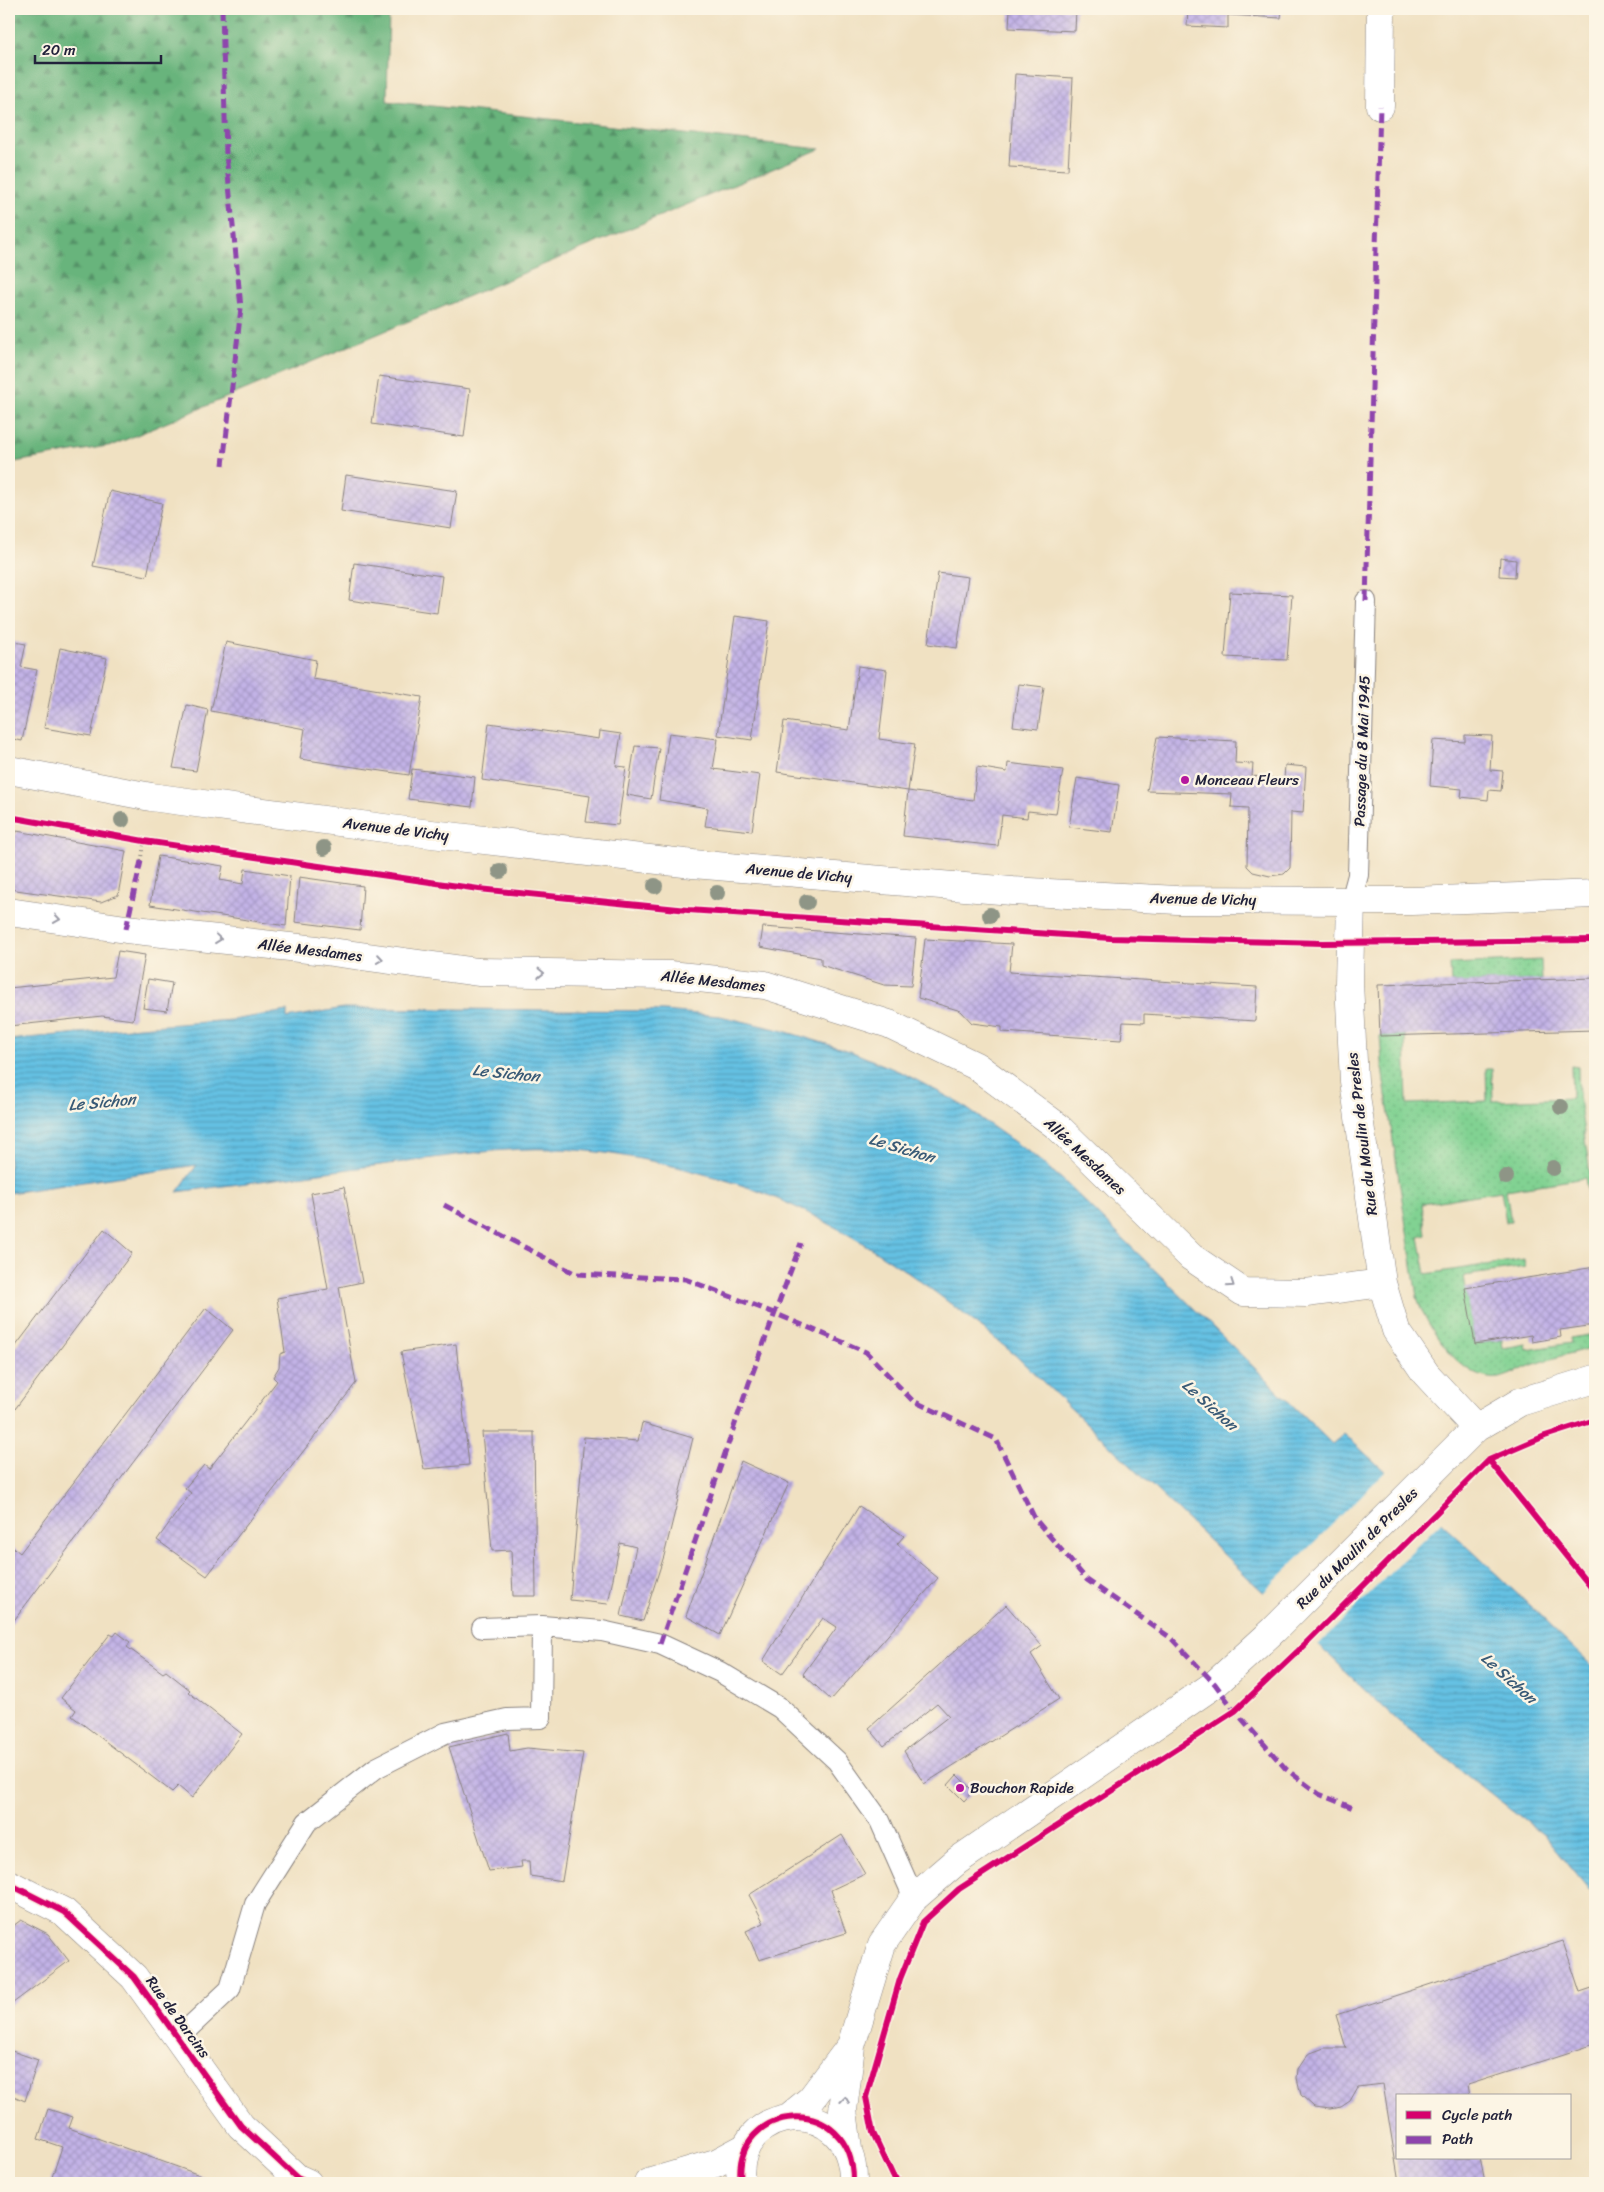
<svg xmlns="http://www.w3.org/2000/svg" width="1604" height="2192" viewBox="0 0 1604 2192" font-family="Sriracha,sans-serif">
  <style>
    .green { fill: url(#green-dots); stroke: #527a66 }
    .forest { fill: url(#forest-firs); stroke: #456b5c }
    .water { fill: url(#water-rules); stroke: #44728f }
    .pier { fill: #f0e1c2 }
    .building { fill: url(#building-cross-hatch) }
    .lines { fill: none; stroke-linecap: round; stroke-linejoin: round }
    .lane-casing { stroke: #89827e; stroke-width: 22 }
    .street-casing { stroke: #89827e; stroke-width: 29 }
    .secondary-casing { stroke: #89827e; stroke-width: 29 }
    .path { stroke: #89827e; stroke-width: 3; stroke-dasharray: 1 4; stroke-linecap: butt }
    .lane { stroke: #fff; stroke-width: 20 }
    .street { stroke: #fff; stroke-width: 28 }
    .secondary { stroke: #fff; stroke-width: 28 }
    .quiet { stroke: #8e44ad; stroke-width: 5; stroke-dasharray: 10 5; stroke-linecap: butt }
    .cycleway-casing { stroke: #fcf5e5; stroke-width: 9 }
    .cycleway { stroke: #d6006c; stroke-width: 6 }
    .tree { fill: #8e9586 }
    .oneway { stroke: #9c9ca7 }
    .poi-dot { fill: #b5179e; stroke: #fcf5e5; stroke-width: 2 }
    .labels { text-anchor: middle; dominant-baseline: central; stroke-width: 5; stroke-linejoin: round; paint-order: stroke }
    .street-label { font-size: 15px; fill: #22223b; stroke: #fcf5e5 }
    .poi-label { font-size: 15px; fill: #22223b; stroke: #fcf5e5; text-anchor: start }
    .water-label { font-size: 16px; font-style: italic; fill: #395a76; stroke: #fcf5e5 }
  </style>
  <defs>
    <pattern id="green-dots" width="8" height="8" patternUnits="userSpaceOnUse" patternTransform="scale(1.25)"><rect width="8" height="8" fill="#81d292"/><path d="M2 2h.1M6 6h.1" fill="none" stroke="#6fb47f" stroke-width="1.8" stroke-linecap="round"/></pattern>
    <pattern id="forest-firs" width="22" height="20" patternUnits="userSpaceOnUse" patternTransform="scale(1.25)"><rect width="22" height="20" fill="#68b47c"/><path d="M5 1l3.5 6h-7zM16 11l3.5 6h-7z" fill="#559267"/></pattern>
    <pattern id="water-rules" width="6" height="5" patternUnits="userSpaceOnUse" patternTransform="scale(1.25)"><rect width="6" height="5" fill="#65c1e3"/><path d="M0 2.5h6" fill="none" stroke="#539cb9"/></pattern>
    <pattern id="building-cross-hatch" width="8" height="8" patternUnits="userSpaceOnUse" patternTransform="scale(1.25)"><rect width="8" height="8" fill="#c2b2e6"/><path d="M0 0l8 8M0 8l8-8" fill="none" stroke="#a699c6"/></pattern>
  </defs>
  <rect width="100%" height="100%" fill="#fcf5e5"/>
  <filter id="ink" filterUnits="userSpaceOnUse"><feTurbulence type="fractalNoise" baseFrequency=".02" numOctaves="2"/><feDisplacementMap in="SourceGraphic" scale="10" xChannelSelector="R" yChannelSelector="G"/><feConvolveMatrix kernelMatrix="1 2 1 2 8 2 1 2 1" color-interpolation-filters="sRGB"/></filter>
  <filter id="wash" filterUnits="userSpaceOnUse"><feTurbulence type="fractalNoise" baseFrequency=".0096" numOctaves="4" result="noise"/><feDisplacementMap in="SourceGraphic" scale="20" xChannelSelector="R" yChannelSelector="G"/><feGaussianBlur stdDeviation="1.12" result="paint"/><feColorMatrix in="noise" values="0 0 0 0 0 0 0 0 0 0 0 0 0 0 0 0 0 1.4 0 .05"/><feComposite in="paint" operator="in"/></filter>
  <g filter="url(#wash)">
    <rect width="100%" height="100%" fill="#f0e1c2"/>
    <!-- green -->
    <path class="green" d="M1541 960 1542 980 1451 983 1450 964Z
      M1405 1035 1407 1104 1487 1101 1486 1069H1492L1493 1101 1572 1098 1571 1066 1578 1067 1579 1098 1595 1208 1590 1209 1585 1178 1506 1190 1511 1222H1506L1501 1191 1422 1204 1426 1235 1419 1237 1426 1274 1524 1259 1525 1267 1464 1276 1475 1344 1502 1340 1503 1348 1526 1344 1527 1350 1571 1343 1570 1338 1595 1334V1347C1574 1352 1553 1358 1532 1365 1522 1369 1511 1375 1500 1378 1463 1384 1426 1327 1417 1297 1416 1291 1415 1284 1414 1278L1383 1075 1380 1036Z"/>
    <!-- forest -->
    <path class="forest" d="M9 9H389L387 101 820 149 113 445 9 463Z"/>
    <!-- water -->
    <path class="water" d="M344 1008 663 1011 720 1016 780 1030 850 1051 903 1073 956 1101 1033 1155 1063 1180 1332 1444 1344 1434 1468 1547 1595 1668V1897L1545 1836 1397 1720 1015 1355C935 1289 849 1224 750 1188 727 1180 704 1174 681 1168 640 1158 599 1150 557 1149 503 1147 449 1156 396 1163 323 1172 250 1183 177 1192L197 1165 9 1193V1040L139 1027 232 1020 287 1011V1018Z"/>
    <!-- pier -->
    <path class="pier" d="M1387 1470 1442 1521 1316 1647 1261 1595Z"/>
    <g id="blocks">
      <!-- building -->
      <path class="building" d="M1010 9H1076L1075 31 1009 28Z
        M1188 9H1282L1281 18 1228 15V28L1187 26Z
        M1015 74 1073 78 1068 170 1009 167Z
        M379 376 470 389 464 437 372 424Z
        M346 475 457 491 451 528 341 511Z
        M110 491 162 503 147 576 93 566Z
        M1500 558 1516 560 1515 577 1499 576Z
        M354 563 442 576 437 613 349 600Z
        M938 573 968 577 957 648 928 644Z
        M1230 592 1292 595 1287 660 1225 657Z
        M735 616 769 621 752 740 718 735Z
        M9 641 26 644 21 667 37 670 22 741 9 738Z
        M226 642 316 660 313 679 422 697 409 775 300 759 305 729 211 711Z
        M60 648 107 658 91 736 44 728Z
        M858 666 887 670 879 739 915 744 908 791 777 772 784 721 849 730Z
        M1019 684 1044 687 1038 729 1013 726Z
        M187 705 208 710 196 771 173 768Z
        M489 723 599 739 600 731 621 734 616 766 626 767 618 825 586 822 590 796 482 780Z
        M669 733 718 739 713 769 760 775 752 831 705 826 708 808 659 800Z
        M1465 735 1492 736 1490 770 1503 771 1501 791 1489 790 1488 800 1461 797 1462 789 1430 786 1433 740 1465 742Z
        M1157 737 1236 741 1235 763 1253 764 1252 776 1284 779 1285 765 1306 767 1303 813 1291 812 1290 868 1284 874 1270 876 1253 872 1247 866 1248 808 1231 807 1232 794 1147 791Z
        M635 746 659 748 651 799 627 795Z
        M1008 763 1063 770 1056 814 1028 811 1027 818 1002 815 998 846 903 836 908 791 973 800 977 767 1007 772Z
        M412 769 475 777 472 807 408 799Z
        M1077 778 1119 785 1112 832 1069 827Z
        M17 831 126 851 118 895 101 902 9 889V843H11Z
        M158 856 223 866 220 880 243 884 245 869 290 876 286 926 150 905Z
        M299 877 363 886 360 930 295 922Z
        M763 927 916 938 911 986 884 985 821 965V958L760 947Z
        M925 939 1012 944 1009 972 1257 987 1255 1021 1144 1014V1023L1123 1022 1121 1040 1002 1032V1027L972 1023 961 1011 918 998Z
        M118 951 145 955 133 1020 102 1016 9 1026V988L113 977Z
        M1595 978V1030L1380 1036 1378 985Z
        M148 979 172 983 167 1011 143 1008Z
        M344 1187 362 1282 339 1287 356 1383 207 1576 157 1540 191 1493 185 1488 204 1465 209 1469 277 1381 273 1377 279 1367 280 1354 285 1352 277 1298 328 1289 311 1193Z
        M104 1229 132 1253 9 1417V1355Z
        M1595 1267V1325L1560 1330 1561 1337 1532 1342 1531 1335 1475 1344 1465 1288Z
        M206 1308 233 1330 9 1627V1544L20 1553Z
        M456 1344 469 1465 424 1469 401 1352Z
        M642 1423 693 1438 664 1556 643 1621 621 1616 636 1547 620 1543 608 1604 570 1600 584 1437 638 1441Z
        M482 1432H534L536 1596H513L511 1550 492 1551Z
        M741 1461 789 1483 720 1635 686 1616Z
        M859 1506 904 1536 897 1544 938 1578 831 1700 803 1674 837 1627 823 1618 782 1674 763 1661Z
        M1006 1605 1042 1646 1031 1654 1059 1699 924 1784 904 1751 949 1716 937 1703 884 1746 869 1728Z
        M117 1632 130 1642 127 1647 163 1673 166 1671 190 1690 188 1692 242 1734 192 1798 178 1786 172 1792 72 1716 76 1710 61 1698 110 1634 114 1636Z
        M9 1717 17 1723 9 1733Z
        M508 1733 510 1751 527 1748 583 1753 562 1881 530 1876 529 1861H521L522 1867 489 1871 449 1747Z
        M957 1775 973 1791 964 1801 948 1785Z
        M842 1835 865 1874 831 1890 846 1933 759 1960 746 1931 764 1923 749 1895Z
        M21 1920 48 1934 69 1961 9 2006V1929Z
        M1563 1941 1580 1992 1595 1987V2044L1468 2085 1470 2096H1398V2158H1480L1484 2178 1490 2183H1399L1383 2084 1358 2087 1350 2101 1341 2107 1331 2109 1314 2107 1301 2095 1297 2078 1298 2069 1308 2054 1324 2048H1346L1336 2015Z
        M9 2050 38 2060 25 2101 9 2094Z
        M48 2109 73 2117 69 2128 222 2183H50L62 2147 38 2139Z"/>
    </g>
  </g>
  <g filter="url(#ink)">
    <use href="#blocks" fill-opacity="0" stroke="#89827e" stroke-width="1"/>
    <g class="lines">
      <defs>
        <path id="lane" d="M1351 901 1358 875 1366 601
          M482 1628 542 1626 602 1631 660 1644 720 1672 780 1708 837 1761 880 1821 914 1898
          M178 2038 230 1989 255 1904 307 1822 376 1768 445 1733 507 1719 541 1718 542 1626"/>
        <path id="street" d="M1380 106 1381 9
          M1351 901 1349 983 1354 1081 1382 1283 1396 1330 1426 1374 1476 1428
          M9 912 126 929 317 950 478 972 670 975 765 985 889 1024 976 1066 1057 1126 1191 1257 1243 1292 1306 1293 1382 1283
          M9 1884 64 1912 134 1977 241 2126 297 2178 308 2183
          M789 2117 811 2099 850 2047
          M848 2149 843 2110 851 2046 882 1944 914 1898 957 1861 1215 1684 1274 1630 1476 1428 1520 1402 1595 1379
          M648 2183 716 2163 746 2147
          M741 2183C730 2101 855 2090 853 2183"/>
        <path id="secondary" d="M9 770 151 797 414 832 693 864 1012 891 1177 900 1351 901H1412L1595 894"/>
      </defs>
      <!-- lane casing -->
      <use href="#lane" class="lane-casing"/>
      <!-- street casing -->
      <use href="#street" class="street-casing"/>
      <!-- secondary casing -->
      <use href="#secondary" class="secondary-casing"/>
      <!-- path -->
      <path class="path" d="M141 861 144 841"/>
      <!-- lane -->
      <use href="#lane" class="lane"/>
      <!-- street -->
      <use href="#street" class="street"/>
      <!-- secondary -->
      <use href="#secondary" class="secondary"/>
      <!-- quiet -->
      <path class="quiet" d="M222 9 226 154 241 308 223 465
        M1366 601 1380 106
        M126 929 141 861
        M444 1205 576 1274 685 1279 774 1313 866 1352 913 1401 996 1439 1035 1519 1087 1580 1171 1638 1215 1684 1235 1711 1286 1769 1319 1794 1353 1808
        M660 1644 749 1383 801 1243"/>
      <defs>
        <path id="cycleway" d="M9 817 144 841 479 889 688 910 1110 938 1323 943 1595 940
          M1489 1460 1595 1592
          M9 1884 64 1912 134 1977 241 2126 297 2178 308 2183
          M741 2183C730 2101 855 2090 853 2183
          M901 2183 893 2176 873 2133 866 2097 900 1979 923 1922 959 1889 1235 1711 1297 1652 1489 1460 1545 1436 1595 1420"/>
      </defs>
      <!-- cycleway casing -->
      <use href="#cycleway" class="cycleway-casing"/>
      <!-- cycleway -->
      <use href="#cycleway" class="cycleway"/>
    </g>
    <!-- trees -->
    <g class="tree">
      <circle cx="122" cy="820" r="8"/>
      <circle cx="324" cy="848" r="8"/>
      <circle cx="500" cy="871" r="8"/>
      <circle cx="655" cy="886" r="8"/>
      <circle cx="717" cy="893" r="8"/>
      <circle cx="807" cy="902" r="8"/>
      <circle cx="990" cy="915" r="8"/>
      <circle cx="1561" cy="1107" r="8"/>
      <circle cx="1553" cy="1168" r="8"/>
      <circle cx="1506" cy="1177" r="8"/>
    </g>
    <!-- one-way arrows -->
    <defs><path id="oneway-chevron" d="M-2-3.5L2.5 0L-2 3.5" fill="none" stroke-width="1.6" stroke-linecap="round" stroke-linejoin="round" transform="scale(1.25)"/></defs>
    <g class="oneway">
      <use href="#oneway-chevron" transform="translate(57 919) rotate(8)"/>
      <use href="#oneway-chevron" transform="translate(218 939) rotate(6)"/>
      <use href="#oneway-chevron" transform="translate(380 959) rotate(8)"/>
      <use href="#oneway-chevron" transform="translate(541 973) rotate(1)"/>
      <use href="#oneway-chevron" transform="translate(1231 1284) rotate(34)"/>
      <use href="#oneway-chevron" transform="translate(845 2100) rotate(-83)"/>
    </g>
  </g>
  <!-- markers -->
  <g class="poi-dot">
    <circle cx="1185" cy="780" r="5"/>
    <circle cx="960" cy="1788" r="5"/>
  </g>
  <g class="labels">
    <!-- street labels -->
    <g class="street-label">
      <text transform="translate(1362 751) rotate(-88)">Passage du 8 Mai 1945</text>
      <text transform="translate(396 829) rotate(7)">Avenue de Vichy</text>
      <text transform="translate(799 873) rotate(5)">Avenue de Vichy</text>
      <text transform="translate(1203 899) rotate(1)">Avenue de Vichy</text>
      <text transform="translate(310 950) rotate(7)">Allée Mesdames</text>
      <text transform="translate(713 981) rotate(6)">Allée Mesdames</text>
      <text transform="translate(1362 1134) rotate(-97)">Rue du Moulin de Presles</text>
      <text transform="translate(1085 1156) rotate(43)">Allée Mesdames</text>
      <text transform="translate(1357 1548) rotate(-45)">Rue du Moulin de Presles</text>
      <text transform="translate(178 2017) rotate(54)">Rue de Darcins</text>
    </g>
    <!-- poi labels -->
    <g class="poi-label">
      <text x="1195" y="780">Monceau Fleurs</text>
      <text x="970" y="1788">Bouchon Rapide</text>
    </g>
    <!-- water labels -->
    <g class="water-label">
      <text transform="translate(506 1073) rotate(6)">Le Sichon</text>
      <text transform="translate(102 1102) rotate(-5)">Le Sichon</text>
      <text transform="translate(902 1148) rotate(17)">Le Sichon</text>
      <text transform="translate(1210 1405) rotate(42)">Le Sichon</text>
      <text transform="translate(1509 1678) rotate(42)">Le Sichon</text>
    </g>
  </g>
  <!-- margin -->
  <rect width="1604" height="2192" fill="none" stroke="#fcf5e5" stroke-width="30"/>
  <!-- legend -->
  <rect x="1396" y="2094" width="175" height="65" fill="#fcf5e5" stroke="#a5a1a1"/>
  <rect x="1406" y="2111" width="25" height="8" fill="#d6006c" stroke="#a5a1a1"/>
  <text x="1442" y="2120" font-size="15" fill="#22223b">Cycle path</text>
  <rect x="1406" y="2136" width="25" height="8" fill="#8e44ad" stroke="#a5a1a1"/>
  <text x="1442" y="2144" font-size="15" fill="#22223b">Path</text>
  <!-- scale -->
  <path d="M35 55v8h126v-8" fill="none" stroke="#22223b" stroke-width="2.5"/>
  <text x="42" y="55" font-size="15" fill="#22223b" stroke="#fcf5e5" stroke-width="4" paint-order="stroke">20 m</text>
</svg>
